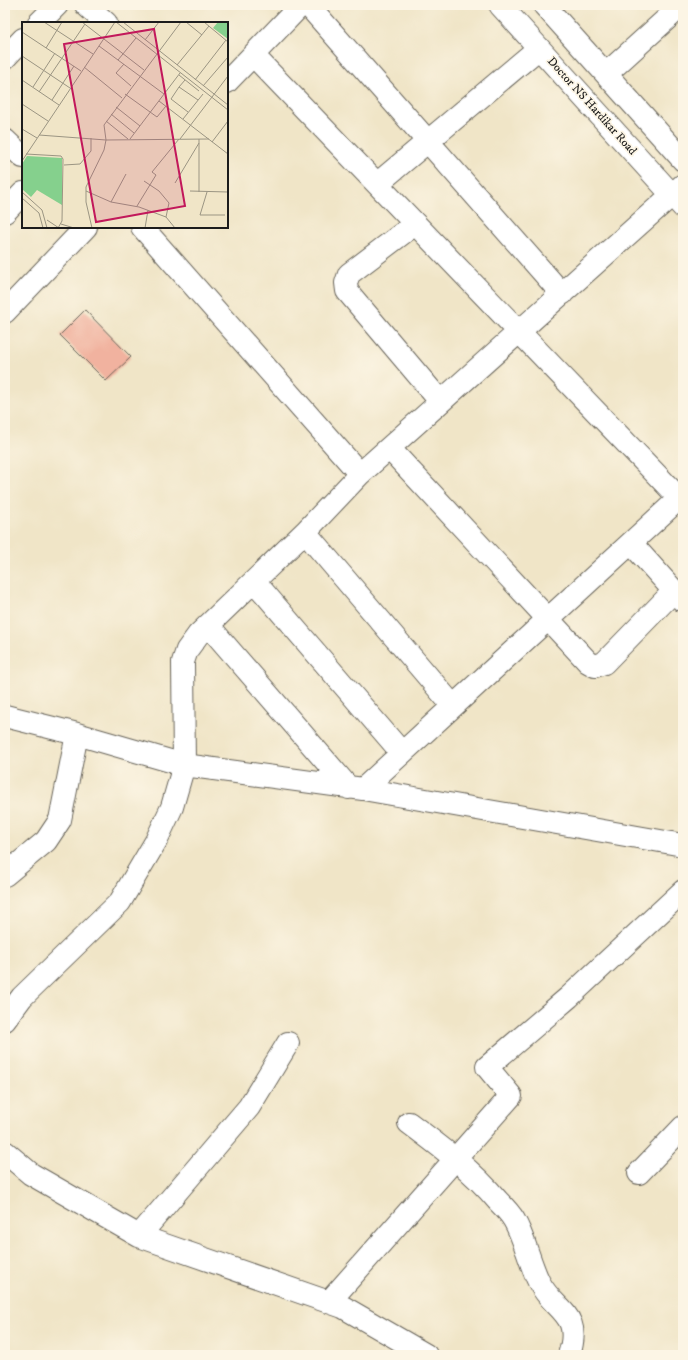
<svg xmlns="http://www.w3.org/2000/svg" width="688" height="1360" viewBox="0 0 688 1360" font-family="'IM FELL DW Pica',serif">
  <style>
    .building { fill: #f1b29f }
    .lines { fill: none; stroke-linecap: round; stroke-linejoin: round }
    .minor-casing { stroke: #666258; stroke-width: 24 }
    .minor { stroke: #fff; stroke-width: 22 }
    .labels { text-anchor: middle; dominant-baseline: central; stroke-width: 3.5; stroke-linejoin: round; paint-order: stroke }
    .street-label { font-size: 12px; fill: #1c1c1c; stroke: #fcf5e5 }
    .inset-road { fill: none; stroke: #9b9583; stroke-width: 1 }
    .view { fill: #c2185b; fill-opacity: 0.15; stroke: #c2185b; stroke-width: 2 }
    .inset-edge { fill: none; stroke: #1c1c1c; stroke-width: 2 }
  </style>
  <rect width="100%" height="100%" fill="#fcf5e5"/>
  <filter id="ink" filterUnits="userSpaceOnUse"><feTurbulence type="fractalNoise" baseFrequency=".025" numOctaves="2"/><feDisplacementMap in="SourceGraphic" scale="8" xChannelSelector="R" yChannelSelector="G"/><feConvolveMatrix kernelMatrix="1 2 1 2 8 2 1 2 1" color-interpolation-filters="sRGB"/></filter>
  <filter id="wash" filterUnits="userSpaceOnUse"><feTurbulence type="fractalNoise" baseFrequency=".012" numOctaves="4" result="noise"/><feDisplacementMap in="SourceGraphic" scale="16" xChannelSelector="R" yChannelSelector="G"/><feGaussianBlur stdDeviation="0.9" result="paint"/><feColorMatrix in="noise" values="0 0 0 0 0 0 0 0 0 0 0 0 0 0 0 0 0 1.4 0 .05"/><feComposite in="paint" operator="in"/></filter>
  <g filter="url(#wash)">
    <rect width="100%" height="100%" fill="#f0e5c7"/>
    <g id="blocks">
      <!-- building -->
      <path class="building" d="M85 310 131 357 106 381 60 335Z"/>
    </g>
  </g>
  <g filter="url(#ink)">
    <use href="#blocks" fill-opacity="0" stroke="#666258" stroke-width="1"/>
    <g class="lines">
      <defs>
        <path id="minor" d="M86 5 106 23
          M308 5 562 294
          M500 5 683 207
          M544 5 683 160
          M39 23 57 5
          M253 55 679 498
          M5 58 23 39
          M606 74 682 5
          M227 82 301 5
          M5 140 23 157
          M377 184 539 48
          M5 212 23 193
          M415 224 349 274 346 283 347 291 440 401
          M142 227 360 474
          M5 312 86 227
          M389 448 588 662 595 666 604 663 674 591
          M305 532 453 706
          M631 543 683 601
          M254 581 402 753
          M208 625 349 788
          M5 716 77 734 184 765 363 789 683 845
          M363 789 683 495
          M5 875 46 841 60 820 77 734
          M5 1020 22 997 120 902 156 841 172 807 184 765 183 662 187 650 198 635 305 532 360 474 683 185
          M409 1123C441 1147 472 1170 498 1201 504 1207 510 1213 514 1220 525 1239 529 1262 539 1282 554 1312 583 1312 569 1355
          M5 1152 31 1174 139 1236 343 1307 426 1355
          M639 1173 683 1127
          M139 1236 249 1107 288 1043
          M329 1302 511 1096 487 1067 569 997 683 891"/>
      </defs>
      <!-- minor casing -->
      <use href="#minor" class="minor-casing"/>
      <!-- minor -->
      <use href="#minor" class="minor"/>
    </g>
  </g>
  <g class="labels">
    <!-- street labels -->
    <g class="street-label">
      <text transform="translate(592 106) rotate(48)">Doctor NS Hardikar Road</text>
    </g>
  </g>
  <!-- overview -->
  <g transform="translate(22 22)">
    <rect width="206" height="206" fill="#f0e5c7"/>
    <path d="M196 0H206V17L191 6ZM5 134 40 136V183L15 168 9 175 0 167V142Z" fill="#85d08d"/>
    <path class="inset-road" d="M22 0 71 32M60 0 122 48M94 0 206 88M101 0 206 83M164 0 180 13M182 0 206 20M0 10 59 49M123 18 137 0M77 24 142 72M24 26 40 0M0 34 48 66M96 38 114 16M102 42 94 51 109 64M155 43 187 4M62 45 100 76M157 53 177 69M0 58 37 83M163 58 157 65 176 78M173 58 204 18M181 64 206 35M11 65 33 31M157 65 149 77 166 90M17 70 63 2M103 72 135 95 144 84M30 78 52 44M137 79 206 132M0 82 26 99M94 85 118 104M89 92 112 111M161 97 181 72M84 99 106 117M0 107 15 116M17 113 84 118 187 117M108 117 158 51M158 117 206 54M190 120 206 99M4 132 39 134 41 137 40 199 36 206M0 139 93 0M42 143 58 142 69 129V116M122 159 137 169 147 181 144 195M153 161 177 121M64 169 89 180 117 185 144 195 153 206M168 169 206 170M0 170 20 188 25 206M177 170V117M185 170 178 193H203M0 176 17 191 21 206M89 180 104 152M115 184 134 153 130 150 157 117M25 198 37 206M39 202 52 206M70 206 64 180V165L82 128 84 118 82 103 159 0M123 206 126 188"/>
    <path class="view" d="M132 7 163 184 74 200 42 22Z"/>
    <rect width="206" height="206" class="inset-edge"/>
  </g>
  <!-- margin -->
  <rect width="688" height="1360" fill="none" stroke="#fcf5e5" stroke-width="20"/>
</svg>
